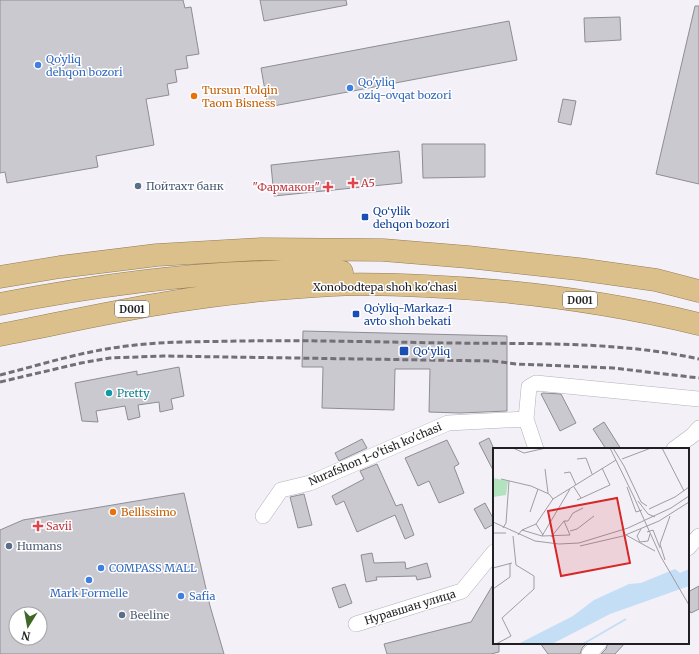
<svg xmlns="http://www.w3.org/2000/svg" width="699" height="654" viewBox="0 0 699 654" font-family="Merriweather,serif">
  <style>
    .building { fill: #cbc9d0; stroke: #8f8d94; fill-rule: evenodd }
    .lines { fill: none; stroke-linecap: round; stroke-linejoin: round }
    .minor-casing { stroke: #b3b1b8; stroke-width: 16 }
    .trunk-casing { stroke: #957d53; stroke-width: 23 }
    .minor { stroke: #fff; stroke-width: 15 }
    .trunk { stroke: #dcc08b; stroke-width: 22 }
    .rail { stroke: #727075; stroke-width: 3; stroke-dasharray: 6 3; stroke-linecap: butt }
    .shop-dot { fill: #3f7fe0; stroke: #fff; stroke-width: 1.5 }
    .food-dot { fill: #e8710a; stroke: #fff; stroke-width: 1.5 }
    .health-dot { fill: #e0444e; stroke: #fff; stroke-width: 1.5 }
    .service-dot { fill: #5c6f8a; stroke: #fff; stroke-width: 1.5 }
    .transit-dot { fill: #1a4fb4; stroke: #fff; stroke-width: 1.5 }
    .culture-dot { fill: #0f9aa8; stroke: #fff; stroke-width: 1.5 }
    .labels { text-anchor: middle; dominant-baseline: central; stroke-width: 3; stroke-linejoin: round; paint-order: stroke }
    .shield { fill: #fff; stroke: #636264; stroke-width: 1 }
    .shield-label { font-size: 10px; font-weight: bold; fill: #201f22 }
    .shop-label { font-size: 11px; fill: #366cbe; stroke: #fff; text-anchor: start }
    .food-label { font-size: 11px; fill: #c56008; stroke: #fff; text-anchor: start }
    .health-label { font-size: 11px; fill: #be3a42; stroke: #fff; text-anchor: start }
    .service-label { font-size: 11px; fill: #4e5e75; stroke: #fff; text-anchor: start }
    .transit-label { font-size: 11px; fill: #164399; stroke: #fff; text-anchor: start }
    .street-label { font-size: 11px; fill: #201f22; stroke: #fff }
    .culture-label { font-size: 11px; fill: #0d838f; stroke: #fff; text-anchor: start }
    .inset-river { fill: none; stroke: #c4def6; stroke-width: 2 }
    .inset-road { fill: none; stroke: #9f9ca2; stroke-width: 1 }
    .view { fill: #d62828; fill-opacity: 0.15; stroke: #d62828; stroke-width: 2 }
    .inset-edge { fill: none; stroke: #201f22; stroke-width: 2 }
  </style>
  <rect width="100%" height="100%" fill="#f3f0f8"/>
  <!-- building -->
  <path class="building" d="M0 0H183L185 8 191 7 199 54 186 56 188 68 175 70 177 82 167 84 169 95 146 99 154 145 96 156 98 167 7 183 5 172 0 173Z
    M260 0H346L347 5 264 21Z
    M695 6H699V184L656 174Z
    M620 17 621 40 585 42 584 18Z
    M509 21 517 60 268 107 261 68Z
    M563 99 576 101 571 125 558 122Z
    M422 144H485V177L423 178Z
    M399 151 402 183 274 196 271 165Z
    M303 331 507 336V411L460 413 429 412 430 369H395L394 410 322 408 323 367H302Z
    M179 367 184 396 171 399 173 409 160 412 159 402 138 405 140 417 128 420 125 406 96 411 98 422 82 421 75 383 137 371V375Z
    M543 393 561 394 576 423 560 431 541 394Z
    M604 422 621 449H606L593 429Z
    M489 438 494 449V472L479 443Z
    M362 439 367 448 339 461 335 453Z
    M447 440 459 464 454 467 464 493 439 503 429 481 418 486 405 458Z
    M377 464 396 506 402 504 414 535 405 539 395 515 357 532 344 501 336 505 332 496 364 479 360 471Z
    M184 493 210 606 224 654H0V530L23 520ZM16 614H40V638H16Z
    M304 494 312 525 298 528 290 497Z
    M485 503 494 520V524L485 529 474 509Z
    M372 553 374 563 405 562 406 569 427 563 431 577 417 580 416 576 376 577 377 580 366 582 361 555Z
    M494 583V643H499V652L491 654H387L384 644 471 622Z
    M345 584 352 603 339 608 332 588Z
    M699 586V609L691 613 688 608V592Z
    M540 643H587L582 648 580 654H548Z
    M608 643H625L615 654H601L606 649Z"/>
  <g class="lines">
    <defs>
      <path id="minor" d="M536 449 526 419 529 387 536 383 699 399
        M674 449 693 435 699 428
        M263 516 281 490 310 483 448 423 526 419
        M688 548 699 536
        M356 624 462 591 494 552
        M589 654 599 643"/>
      <path id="trunk" d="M0 277 60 267 157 255 261 249 383 250 468 257 578 269 656 280 699 291
        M0 304C88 287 177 274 266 272 291 271 317 269 342 272
        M0 335C57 324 114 311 171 302 224 293 279 288 333 285 363 283 395 285 425 286 517 290 609 302 699 324"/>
    </defs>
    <!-- minor casing -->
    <use href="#minor" class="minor-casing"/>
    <!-- trunk casing -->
    <use href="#trunk" class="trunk-casing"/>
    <!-- minor -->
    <use href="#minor" class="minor"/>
    <!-- trunk -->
    <use href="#trunk" class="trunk"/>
    <!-- rail -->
    <path class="rail" d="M0 375C40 365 80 352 120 347 160 341 200 342 240 341 310 340 379 342 449 343 532 344 617 341 699 359
      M0 382 81 363 110 358 163 356 493 361 516 364 613 368 699 378"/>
  </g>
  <!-- markers -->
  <g class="shop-dot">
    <circle cx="38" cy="65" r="4"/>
    <circle cx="350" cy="88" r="4"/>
    <circle cx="101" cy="568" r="4"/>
    <circle cx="89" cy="580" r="4"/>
    <circle cx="181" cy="596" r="4"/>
  </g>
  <g class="food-dot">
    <circle cx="194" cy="96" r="4"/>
    <circle cx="113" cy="512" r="4"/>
  </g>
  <g class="health-dot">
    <path d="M351 177h4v4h4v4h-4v4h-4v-4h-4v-4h4z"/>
    <path d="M326 181h4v4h4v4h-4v4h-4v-4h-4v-4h4z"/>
    <path d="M36 520h4v4h4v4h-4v4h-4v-4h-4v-4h4z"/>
  </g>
  <g class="service-dot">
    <circle cx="138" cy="186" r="4"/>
    <circle cx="9" cy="546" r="4"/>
    <circle cx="122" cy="615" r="4"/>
  </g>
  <g class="transit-dot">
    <rect x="361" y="213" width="8" height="8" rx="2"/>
    <rect x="352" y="310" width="8" height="8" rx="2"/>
    <rect x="399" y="346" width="10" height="10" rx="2"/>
  </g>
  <circle class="culture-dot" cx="109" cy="393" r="4"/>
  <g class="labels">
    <!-- shield labels -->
    <g class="shield">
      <rect x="563" y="292" width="34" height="16" rx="3"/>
      <rect x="115" y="301" width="34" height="16" rx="3"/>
    </g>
    <g class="shield-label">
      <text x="580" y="300">D001</text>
      <text x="132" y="309">D001</text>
    </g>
    <!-- shop labels -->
    <g class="shop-label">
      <text x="46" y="59">Qoʻyliq<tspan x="46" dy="13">dehqon bozori</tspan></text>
      <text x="358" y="82">Qo'yliq<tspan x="358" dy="13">oziq-ovqat bozori</tspan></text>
      <text x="109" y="568">COMPASS MALL</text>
      <text x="89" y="593" text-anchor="middle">Mark Formelle</text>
      <text x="189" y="596">Safia</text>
    </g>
    <!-- food labels -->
    <g class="food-label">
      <text x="202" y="90">Tursun Tolqin<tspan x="202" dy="13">Taom Bisness</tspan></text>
      <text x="121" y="512">Bellissimo</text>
    </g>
    <!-- health labels -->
    <g class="health-label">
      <text x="361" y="183">А5</text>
      <text x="320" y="187" text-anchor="end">"Фармакон"</text>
      <text x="46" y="526">Savii</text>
    </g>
    <!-- service labels -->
    <g class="service-label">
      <text x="146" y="186">Пойтахт банк</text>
      <text x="17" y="546">Humans</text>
      <text x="130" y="615">Beeline</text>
    </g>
    <!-- transit labels -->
    <g class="transit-label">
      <text x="373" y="211">Qo‘ylik<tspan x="373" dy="13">dehqon bozori</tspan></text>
      <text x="364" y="308">Qoʻyliq-Markaz-1<tspan x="364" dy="13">avto shoh bekati</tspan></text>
      <text x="413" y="351">Qo‘yliq</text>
    </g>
    <!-- street labels -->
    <g class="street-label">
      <text x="385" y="287">Xonobodtepa shoh ko'chasi</text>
      <text transform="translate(375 454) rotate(-23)">Nurafshon 1-o'tish ko'chasi</text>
      <text transform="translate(410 607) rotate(-17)">Нуравшан улица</text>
    </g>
    <!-- culture labels -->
    <g class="culture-label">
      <text x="117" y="393">Pretty</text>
    </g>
  </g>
  <!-- overview -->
  <g transform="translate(493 448)">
    <rect width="196" height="196" fill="#f3f0f8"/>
    <path d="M0 30 15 33 13 47 0 49Z" fill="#b3e2bf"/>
    <path d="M182 121 187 125 196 121V138L117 166 59 196H25L80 168 101 152 136 136 148 135Z" fill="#c4def6"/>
    <path class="inset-river" d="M90 196 133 171"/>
    <path class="inset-road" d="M20 0 31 5 53 0M117 0 140 47M120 0 131 18 148 54 154 58M169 0 191 43M84 11 93 10 99 26M129 11 158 0M52 21 55 45M71 25 77 24 83 37M8 31 38 38 56 46 60 51M81 39 88 50M134 39 143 64 149 62M140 47 168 109 196 157M84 52 117 37 109 20M145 53 155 66 162 69M156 61 182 49 196 39M37 64 45 41M0 74 42 93 66 96 86 95 135 80 178 60 196 48M43 76 50 87M10 80 13 75 16 33M148 81 144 88 147 94 155 93 157 86M29 82 49 88 77 87 71 73M77 83 84 81 101 68M154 84 160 82 167 100M0 85H13M25 87 29 82 43 76 60 51 123 12M133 87 162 103M49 88 77 41M58 89 71 73H75L80 65 90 60M87 98 130 88 166 73 196 54M172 112 167 96 177 68M0 120 19 115M0 141 17 129V115M3 196 18 188 9 170 41 141V128L23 117 20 88"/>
    <path class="view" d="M124 50 137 115 68 128 55 63Z"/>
    <rect width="196" height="196" class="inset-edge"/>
  </g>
  <!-- north arrow -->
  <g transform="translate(28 626) rotate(191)"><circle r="19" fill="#ffffff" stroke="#a6a5a7"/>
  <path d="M0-3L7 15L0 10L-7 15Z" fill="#3f6824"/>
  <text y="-6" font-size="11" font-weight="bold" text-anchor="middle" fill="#201f22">N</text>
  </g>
</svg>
